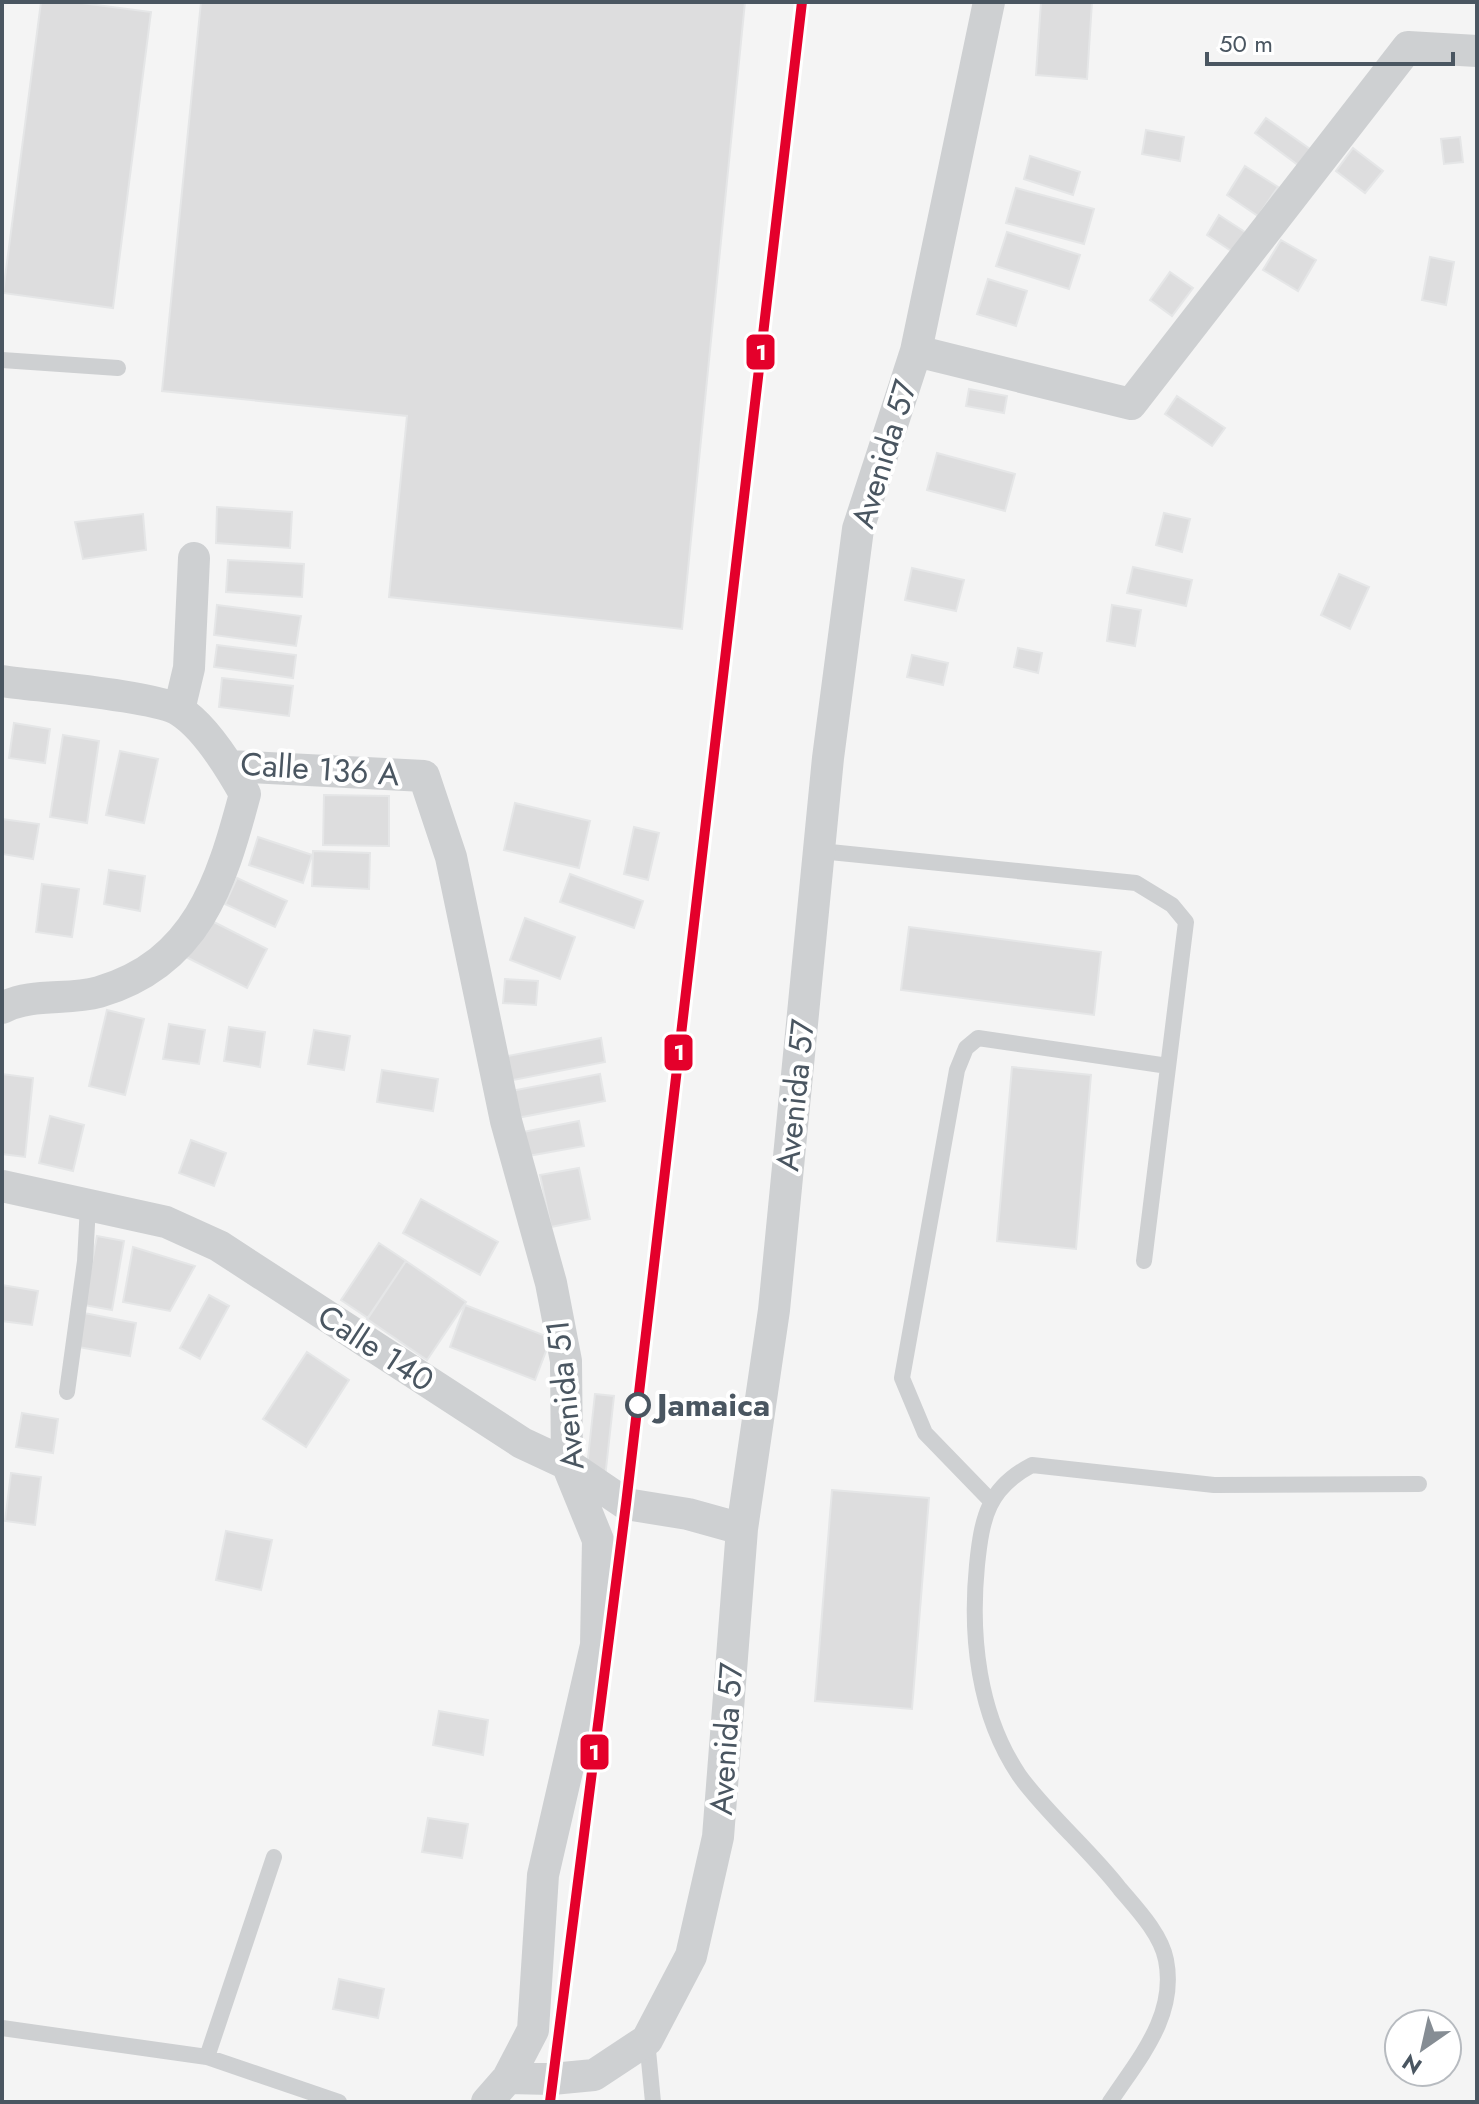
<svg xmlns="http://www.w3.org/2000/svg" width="1479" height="2104" viewBox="0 0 1479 2104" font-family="Jost,sans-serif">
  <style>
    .building { fill: #ddddde; stroke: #e5e6e7; stroke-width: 2 }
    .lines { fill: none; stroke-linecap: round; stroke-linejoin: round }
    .lane { stroke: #ced0d2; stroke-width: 16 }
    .street { stroke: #ced0d2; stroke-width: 32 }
    .rail-1-casing { stroke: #fff; stroke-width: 16 }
    .rail-1 { stroke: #e4002b; stroke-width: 10 }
    .stop-dot { fill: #fff; stroke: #4a5661; stroke-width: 4 }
    .labels { text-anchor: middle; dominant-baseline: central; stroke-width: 8; stroke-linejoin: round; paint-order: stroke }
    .street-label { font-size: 32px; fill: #4a5661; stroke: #fff }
    .stop-label { font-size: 32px; font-weight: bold; fill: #4a5661; stroke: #fff; text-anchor: start }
    .line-badge { stroke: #fff; stroke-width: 3 }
    .badge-label { font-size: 22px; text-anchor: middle; font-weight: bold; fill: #fff }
  </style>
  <rect width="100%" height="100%" fill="#f4f4f4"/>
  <!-- building -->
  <path class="building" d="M41 2H74L151 12 113 308 3 293Z
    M201 2H745L682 629 389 597 407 416 162 391Z
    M1041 2H1092L1087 79 1036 75Z
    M1266 118 1310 149 1298 165 1255 133Z
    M1146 130 1184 137 1180 161 1142 154Z
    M1460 137 1463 162 1444 164 1441 139Z
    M1353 148 1383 171 1365 193 1336 171Z
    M1030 156 1080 172 1073 195 1024 179Z
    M1245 166 1278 187 1258 216 1227 195Z
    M1016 188 1094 209 1084 244 1006 223Z
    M1219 215 1248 234 1236 254 1207 235Z
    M1007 232 1080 255 1069 289 996 266Z
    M1281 240 1316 260 1298 291 1263 270Z
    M1430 257 1454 262 1446 305 1422 300Z
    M1170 272 1193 288 1172 316 1150 300Z
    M988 279 1027 291 1016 326 977 314Z
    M969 389 1007 396 1004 413 966 406Z
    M1177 396 1225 428 1212 446 1165 414Z
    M937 453 1015 474 1005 511 927 490Z
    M217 507 292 512 290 548 216 543Z
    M1164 513 1190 519 1182 552 1156 545Z
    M143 514 146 550 83 559 75 522Z
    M228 560 304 564 302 597 226 592Z
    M1133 567 1192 580 1186 606 1127 593Z
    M912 568 964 580 956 611 905 600Z
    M1339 574 1369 587 1350 629 1321 615Z
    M217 605 301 616 296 646 214 635Z
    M1112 605 1141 610 1135 646 1107 641Z
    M217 645 296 655 293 678 214 667Z
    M1018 648 1042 653 1038 673 1014 667Z
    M912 655 948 663 943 685 907 677Z
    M222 678 293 686 289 716 219 707Z
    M14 723 50 729 45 763 9 758Z
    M63 735 99 741 87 823 50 817Z
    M120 751 158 759 144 823 106 815Z
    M324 795 389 796V846L323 845Z
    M515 803 590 821 579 868 504 850Z
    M2 819 39 824 33 859 2 854Z
    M634 827 659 833 648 880 624 874Z
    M258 837 312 855 303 883 249 865Z
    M313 851 370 853 369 889 312 886Z
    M109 870 145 876 140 911 104 904Z
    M570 874 643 901 634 928 560 902Z
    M237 878 287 901 275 927 225 904Z
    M42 884 79 889 72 937 36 932Z
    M206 918 267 949 247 988 186 957Z
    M525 918 575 937 560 979 510 960Z
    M909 927 1101 952 1094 1015 901 990Z
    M505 979 538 981 536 1005 503 1003Z
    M107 1010 144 1019 125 1095 89 1086Z
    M169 1024 205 1030 199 1064 163 1059Z
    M229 1027 265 1032 260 1067 224 1061Z
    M314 1030 350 1036 344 1070 308 1064Z
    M601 1038 605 1062 508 1081 503 1057Z
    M1012 1067 1091 1075 1076 1249 997 1241Z
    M382 1070 438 1079 433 1111 377 1102Z
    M2 1074 33 1078 25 1157 2 1154Z
    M600 1074 605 1101 517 1118 511 1091Z
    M50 1116 84 1125 73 1171 39 1163Z
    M579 1121 584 1146 528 1156 523 1132Z
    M191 1140 226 1153 214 1186 179 1173Z
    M579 1168 590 1219 551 1227 540 1175Z
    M421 1199 498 1242 480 1275 403 1233Z
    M97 1236 124 1241 112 1310 84 1305Z
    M379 1243 406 1261 368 1318 341 1300Z
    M133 1247 195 1266 170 1311 123 1302Z
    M406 1261 466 1302 427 1360 367 1319Z
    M2 1285 38 1291 32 1325 2 1321Z
    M209 1295 229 1306 200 1359 180 1348Z
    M465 1305 551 1338 535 1380 450 1347Z
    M84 1313 136 1323 130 1356 78 1347Z
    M307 1352 349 1380 306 1447 263 1419Z
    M595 1394 614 1396 605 1478 586 1476Z
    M22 1413 58 1419 53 1453 16 1447Z
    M11 1473 41 1477 35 1525 5 1521Z
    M832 1490 929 1498 912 1709 815 1701Z
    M226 1531 272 1540 261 1590 216 1580Z
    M439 1711 488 1720 483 1755 433 1745Z
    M428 1818 468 1824 462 1858 422 1852Z
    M339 1979 384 1989 378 2018 333 2009Z"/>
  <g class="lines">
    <!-- lane -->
    <path class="lane" d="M2 360 118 368
      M820 851 1136 883 1172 905 1186 922 1144 1261
      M67 1392 85 1261 88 1206
      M990 1500 925 1433 902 1378 957 1070 966 1048 978 1038 1168 1066
      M2 2028 207 2057 339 2102
      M647 2040 653 2102
      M207 2057 274 1857
      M1110 2102C1139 2058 1177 2016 1166 1960 1161 1934 1137 1909 1120 1889 1091 1851 1045 1812 1019 1775 978 1714 970 1636 977 1565 982 1517 988 1488 1032 1465L1214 1485 1419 1484"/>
    <!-- street -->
    <path class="street" d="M916 351 1131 404 1408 47 1477 51
      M2 681C35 686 158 696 180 711 205 727 231 769 245 794 221 884 197 963 99 992 67 1001 33 992 2 1008
      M179 710 189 668 194 558
      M230 766 424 776 451 857 506 1121 551 1283 566 1361 567 1464 598 1540 596 1645 543 1875 533 2030 508 2078 487 2102
      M2 1186 166 1222 219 1246 522 1443 567 1464 626 1504 688 1514 742 1529
      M508 2078 552 2079 594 2075 647 2040 691 1956 718 1837 742 1529 774 1310 828 758 858 529 916 351 989 2"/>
    <defs>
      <path id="rail-1" d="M550 2102 626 1504 802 2"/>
    </defs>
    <!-- rail-1 casing -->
    <use href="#rail-1" class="rail-1-casing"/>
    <!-- rail-1 -->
    <use href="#rail-1" class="rail-1"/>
  </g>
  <!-- markers -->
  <circle class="stop-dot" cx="638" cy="1405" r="11"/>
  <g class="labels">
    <!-- street labels -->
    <g class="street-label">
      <text transform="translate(884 454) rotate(-73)">Avenida 57</text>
      <text transform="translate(320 769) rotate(4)">Calle 136 A</text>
      <text transform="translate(795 1095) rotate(-84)">Avenida 57</text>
      <text transform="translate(376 1348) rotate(33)">Calle 140</text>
      <text transform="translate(565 1395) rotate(-96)">Avenida 51</text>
      <text transform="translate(726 1739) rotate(-86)">Avenida 57</text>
    </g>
    <!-- stop labels -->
    <g class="stop-label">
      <text x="657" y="1405">Jamaica</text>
    </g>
  </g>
  <g class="line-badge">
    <rect x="745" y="333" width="31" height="38" rx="8" fill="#e4002b"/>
    <rect x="663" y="1033" width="31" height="39" rx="8" fill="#e4002b"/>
    <rect x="579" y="1733" width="31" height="38" rx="8" fill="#e4002b"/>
  </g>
  <g class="badge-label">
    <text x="761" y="360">1</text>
    <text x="679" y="1060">1</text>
    <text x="594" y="1760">1</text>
  </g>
  <!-- border -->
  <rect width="1479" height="2104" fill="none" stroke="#4a5661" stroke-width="8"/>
  <!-- north arrow -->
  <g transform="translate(1423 2048) rotate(214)"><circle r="38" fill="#ffffff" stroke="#b7bbc0" stroke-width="2"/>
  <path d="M0-6L14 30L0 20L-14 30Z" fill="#868d94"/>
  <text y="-12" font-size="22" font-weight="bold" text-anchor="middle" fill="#4a5661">N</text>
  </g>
  <!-- scale -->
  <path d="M1207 52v12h246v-12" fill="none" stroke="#4a5661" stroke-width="4"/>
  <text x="1219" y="52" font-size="24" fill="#4a5661" stroke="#ffffff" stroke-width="6" paint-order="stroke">50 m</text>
</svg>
